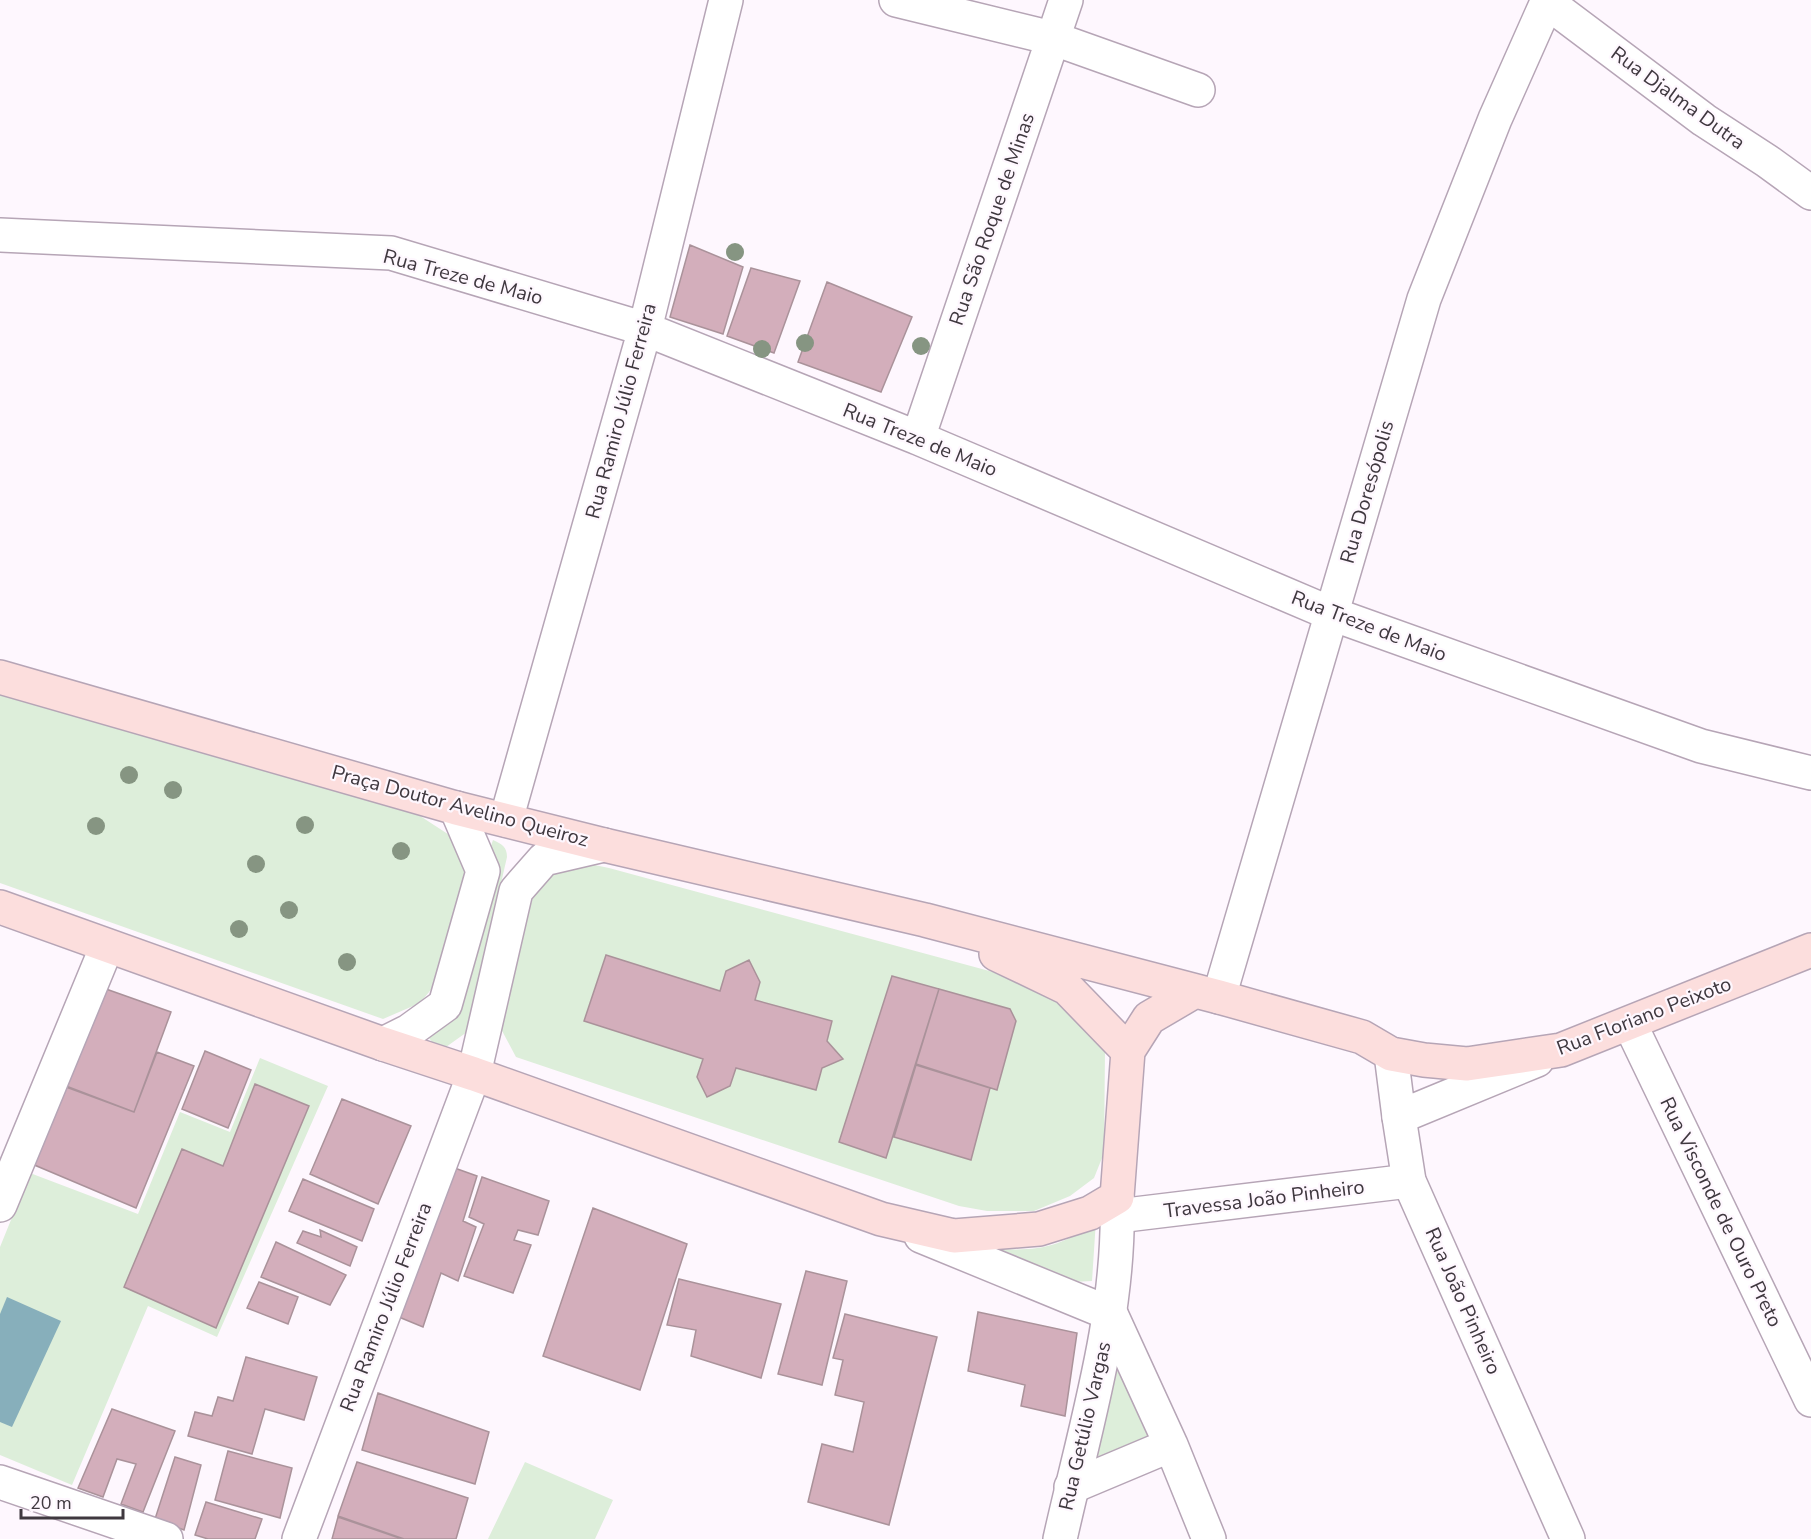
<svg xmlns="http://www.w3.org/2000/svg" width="1811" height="1539" viewBox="0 0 1811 1539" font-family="'Nunito Sans',sans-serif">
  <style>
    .green { fill: #ddeeda }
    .water { fill: #87afbb }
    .building { fill: #d3aebb; stroke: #aa929a; stroke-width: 1.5 }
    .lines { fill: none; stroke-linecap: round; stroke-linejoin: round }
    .minor-casing { stroke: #b6a5b6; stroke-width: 36 }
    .tertiary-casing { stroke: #b6a5b6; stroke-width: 36 }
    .secondary-casing { stroke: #b6a5b6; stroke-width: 36 }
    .minor { stroke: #fff; stroke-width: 33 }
    .tertiary { stroke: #fff; stroke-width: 33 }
    .secondary { stroke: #fcdedd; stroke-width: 33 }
    .tree { fill: #869582 }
    .labels { text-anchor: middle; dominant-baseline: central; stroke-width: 4.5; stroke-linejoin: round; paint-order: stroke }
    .street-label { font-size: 20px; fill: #3f383f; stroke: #fef7fe }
  </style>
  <rect width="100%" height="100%" fill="#fef7fe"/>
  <!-- green -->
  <path class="green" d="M0 695 414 812 457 840 466 875 434 986 420 1003 383 1019 0 883Z
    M493 840C502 844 507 847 507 857L467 1032 439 1052 427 1035Z
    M580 862 609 868 1045 986 1105 1050 1104 1153 1094 1178 1070 1196 1034 1211H987L959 1206 516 1057 500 1027 531 891 552 870Z
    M260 1058 328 1086 217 1337 148 1306 72 1485 0 1455V1247L30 1173 138 1214 180 1112 230 1132Z
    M1096 1220 1092 1281 1072 1282 989 1248C1033 1252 1062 1249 1096 1220Z
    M1126 1368 1156 1441 1091 1465 1108 1375Z
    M525 1462 613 1500 595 1539H488Z"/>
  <!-- water -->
  <path class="water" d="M7 1297 61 1321 12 1427 0 1422V1314Z"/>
  <!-- building -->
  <path class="building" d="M690 245 743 267 723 334 670 317Z
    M751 268 800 281 774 353 727 336Z
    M827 282 912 317 881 392 798 362Z
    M606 955 720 991 726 971 749 960 760 982 755 1000 832 1021 827 1041 843 1059 822 1068 816 1090 736 1068 730 1086 707 1097 697 1077 703 1059 584 1021Z
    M892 976 939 989 886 1158 839 1142Z
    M106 989 171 1012 134 1112 66 1086Z
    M939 989 1010 1009 1016 1021 997 1090 916 1064Z
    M205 1051 251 1070 228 1128 182 1109Z
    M157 1052 194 1066 136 1208 32 1164 66 1087 134 1112Z
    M916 1065 990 1088 971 1160 894 1137Z
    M255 1084 309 1106 216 1328 124 1287 182 1149 223 1166Z
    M342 1099 411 1126 378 1204 310 1174Z
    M449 1166 477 1176 463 1221 476 1227 458 1281 441 1273 423 1327 394 1315Z
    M482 1177 549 1201 538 1235 518 1230 514 1240 531 1245 513 1293 464 1276 484 1224 469 1217Z
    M303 1179 374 1209 362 1241 289 1211Z
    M593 1208 687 1244 640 1390 543 1356Z
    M320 1230 357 1247 350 1266 297 1243 303 1231 321 1237Z
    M276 1242 346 1275 330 1305 261 1277Z
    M806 1271 847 1281 822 1385 778 1374Z
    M679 1279 781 1304 761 1378 691 1356 696 1330 667 1325Z
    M259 1282 298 1297 288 1324 247 1308Z
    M978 1312 1077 1333 1065 1416 1021 1406 1025 1385 968 1371Z
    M845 1314 937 1337 889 1525 808 1502 822 1444 853 1452 864 1402 835 1395 843 1360 833 1358Z
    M246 1357 317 1377 304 1420 265 1409 252 1454 188 1436 195 1412 212 1416 218 1397 233 1401Z
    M378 1393 489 1432 475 1484 362 1450Z
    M112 1409 175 1431 143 1512 121 1504 136 1464 117 1459 103 1497 78 1488Z
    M228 1451 292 1468 280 1518 215 1500Z
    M175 1457 201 1465 184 1530 155 1519Z
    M357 1462 468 1498 456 1539H404L338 1516Z
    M206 1502 262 1519 255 1539H208L195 1535Z
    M338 1517 402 1539H332Z"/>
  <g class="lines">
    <defs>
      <path id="minor" d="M896 0 1052 38 1198 90
        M1547 2 1704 120 1767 161 1811 193
        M0 235 391 253 645 329 918 438 1332 614 1701 746 1811 773
        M918 438 1066 0
        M506 820 645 329 726 0
        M1630 1024 1811 1400
        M383 1044 409 1031 445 1005 483 871 456 808
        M1391 1054 1399 1117 1537 1060
        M0 1205 107 946
        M1118 1216 1409 1181
        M1111 1314 1171 1445 1209 1539
        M0 1482 166 1539
        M1071 1487 1171 1445
        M299 1539 474 1074 516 891 544 859 604 845"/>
      <path id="tertiary" d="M1219 997 1424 299 1495 119 1547 2 1550 0
        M1399 1117 1409 1181 1568 1539
        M921 1236 1111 1314
        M1060 1539C1085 1427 1121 1313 1117 1197"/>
      <path id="secondary" d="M0 677 456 808 604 845 925 920 1219 997 1362 1037 1391 1054 1424 1060 1467 1064 1561 1050 1811 950
        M0 907 383 1044 474 1074 881 1219 954 1236 1039 1229 1090 1213 1117 1197 1128 1051 1149 1018 1195 991
        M996 954 1067 988 1128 1051"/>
    </defs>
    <!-- minor casing -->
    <use href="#minor" class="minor-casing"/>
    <!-- tertiary casing -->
    <use href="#tertiary" class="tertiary-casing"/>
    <!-- secondary casing -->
    <use href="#secondary" class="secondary-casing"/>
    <!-- minor -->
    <use href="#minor" class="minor"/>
    <!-- tertiary -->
    <use href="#tertiary" class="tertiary"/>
    <!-- secondary -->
    <use href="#secondary" class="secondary"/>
  </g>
  <!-- trees -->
  <g class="tree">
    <circle cx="735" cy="252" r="9"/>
    <circle cx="805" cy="343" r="9"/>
    <circle cx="921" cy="346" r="9"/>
    <circle cx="762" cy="349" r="9"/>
    <circle cx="129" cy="775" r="9"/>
    <circle cx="173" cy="790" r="9"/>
    <circle cx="305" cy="825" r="9"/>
    <circle cx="96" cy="826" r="9"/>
    <circle cx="401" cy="851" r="9"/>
    <circle cx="256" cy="864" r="9"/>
    <circle cx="289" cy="910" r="9"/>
    <circle cx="239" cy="929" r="9"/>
    <circle cx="347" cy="962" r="9"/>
  </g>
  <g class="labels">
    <!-- street labels -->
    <g class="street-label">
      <text transform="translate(1678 98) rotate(36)">Rua Djalma Dutra</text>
      <text transform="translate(992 219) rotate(-71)">Rua São Roque de Minas</text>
      <text transform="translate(463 277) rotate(15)">Rua Treze de Maio</text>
      <text transform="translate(621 411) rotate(-75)">Rua Ramiro Júlio Ferreira</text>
      <text transform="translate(920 440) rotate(22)">Rua Treze de Maio</text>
      <text transform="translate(1367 492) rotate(-74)">Rua Doresópolis</text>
      <text transform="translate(1369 626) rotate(21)">Rua Treze de Maio</text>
      <text transform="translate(460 806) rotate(15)">Praça Doutor Avelino Queiroz</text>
      <text transform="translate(1644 1016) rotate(-21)">Rua Floriano Peixoto</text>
      <text transform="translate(1264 1199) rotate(-7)">Travessa João Pinheiro</text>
      <text transform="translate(1721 1212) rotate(64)">Rua Visconde de Ouro Preto</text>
      <text transform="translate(1463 1301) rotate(66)">Rua João Pinheiro</text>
      <text transform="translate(386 1307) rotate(-69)">Rua Ramiro Júlio Ferreira</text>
      <text transform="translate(1085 1426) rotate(-77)">Rua Getúlio Vargas</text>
    </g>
  </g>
  <!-- scale -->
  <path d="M21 1509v9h102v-9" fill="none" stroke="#3f383f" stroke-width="3"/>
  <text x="30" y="1509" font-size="18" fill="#3f383f" stroke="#fef7fe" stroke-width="4.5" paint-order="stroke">20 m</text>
</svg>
